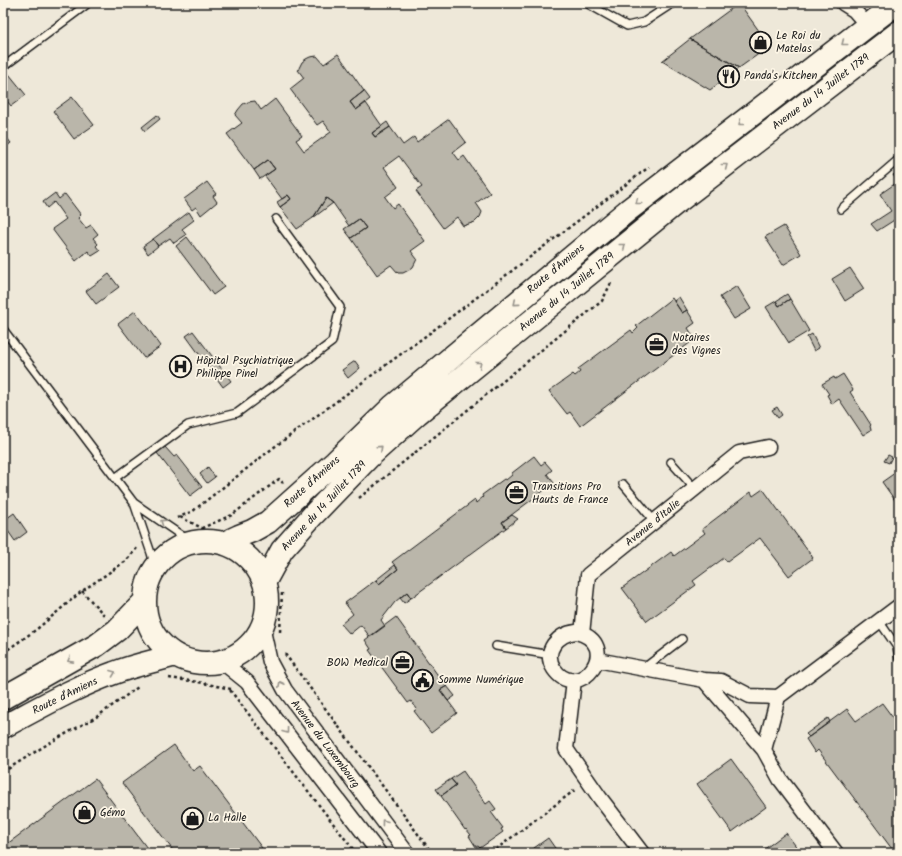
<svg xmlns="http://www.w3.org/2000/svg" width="902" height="856" viewBox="0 0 902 856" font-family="Kalam,sans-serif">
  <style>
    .building { fill: #bab6aa; stroke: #1c1c1c }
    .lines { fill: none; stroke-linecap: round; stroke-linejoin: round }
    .service-casing { stroke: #1c1c1c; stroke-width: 10 }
    .minor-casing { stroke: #1c1c1c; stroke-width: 17 }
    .primary-casing { stroke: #1c1c1c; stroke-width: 25 }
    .path { stroke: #1c1c1c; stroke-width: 2.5; stroke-dasharray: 3 3; stroke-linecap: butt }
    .service { stroke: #fcf5e5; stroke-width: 7 }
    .minor { stroke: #fcf5e5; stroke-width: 14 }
    .primary { stroke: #fcf5e5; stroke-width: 22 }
    .oneway { stroke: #97938b }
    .labels { text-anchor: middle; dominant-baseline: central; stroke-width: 3.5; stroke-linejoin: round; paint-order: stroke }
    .poi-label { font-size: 11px; fill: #1c1c1c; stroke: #fcf5e5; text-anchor: start }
    .street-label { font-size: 11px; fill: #1c1c1c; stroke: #fcf5e5 }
  </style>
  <rect width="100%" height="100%" fill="#eee8d9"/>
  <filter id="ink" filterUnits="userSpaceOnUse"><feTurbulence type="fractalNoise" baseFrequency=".025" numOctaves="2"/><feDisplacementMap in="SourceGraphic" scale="8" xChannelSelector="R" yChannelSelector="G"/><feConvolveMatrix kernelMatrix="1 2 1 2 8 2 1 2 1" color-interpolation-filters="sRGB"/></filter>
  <g filter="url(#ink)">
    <!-- building -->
    <path class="building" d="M739 3 762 35 760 53 739 68 690 39Z
      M690 39 739 68 710 90 662 61Z
      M338 54 364 91 350 102 356 110 366 103 382 126 372 133 375 137 390 127 403 145 414 137 417 142 449 119 466 142 453 152 459 160 464 156 490 193 476 203 482 212 480 217 475 222 463 226 457 217 443 228 416 191 422 187 399 156 384 167 398 187 385 197 393 208 398 204 425 241 411 251 417 259 413 267 409 270 403 273H398L391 265 377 275 351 238 366 228 359 219 349 226 333 203 326 198 313 218 297 229 280 207 291 199 288 195 282 199 265 176 275 169 268 160 254 170 227 134 242 123 235 115 238 110 243 104 248 102 255 101 261 110 275 99 302 136 296 140 304 151 331 132 323 121 317 125 290 89 304 78 298 70 302 62 306 59 310 57 317 56 324 64Z
      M9 74 26 95 11 106 3 96V80Z
      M364 91 370 99 356 110 350 102Z
      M72 97 94 125 74 139 53 111Z
      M157 115 160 119 145 131 142 127Z
      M387 122 390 127 375 137 372 133Z
      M3 133 11 143 3 149Z
      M268 160 275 169 260 179 254 170Z
      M899 171V181L898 182 893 175Z
      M899 181V217L877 231 871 224 891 211 880 194Z
      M207 182 216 194 213 196 217 202 201 215 196 207 192 210 184 199Z
      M55 193 59 199 65 194 81 215 78 218 86 228 91 225 98 234 93 238 98 244 96 246 100 251 92 256 88 251 76 261 52 229 66 219 54 202 47 208 43 202Z
      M288 195 291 199 280 207 277 202Z
      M326 198 333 203 313 218Z
      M189 212 194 220 182 229 186 235 174 243 170 238 158 246 153 239Z
      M359 219 366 228 351 238 344 229Z
      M784 226 801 254 783 265 765 237Z
      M187 237 224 287 213 295 176 246Z
      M153 239 158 246 148 254 143 246Z
      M850 268 864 289 845 301 832 279Z
      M109 274 119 287 96 304 86 291Z
      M737 286 751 309 734 319 720 297Z
      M787 294 790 299 779 306 776 301Z
      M679 297 687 310 682 313 674 301Z
      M672 298 682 313 687 310 695 323 688 328 695 339 580 426 570 412 567 414 549 391 573 374 575 376 580 372 578 369 631 330 633 333 638 328 636 326Z
      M790 299 809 331 789 343 766 307 776 301 779 306Z
      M135 311 161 346 144 358 118 324Z
      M193 331 231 381 223 387 186 336Z
      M812 334 819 348 814 351 807 337Z
      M355 361 360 368 348 378 342 370Z
      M843 374 853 390 850 392 871 425 870 426 871 430 863 435 839 399 832 404 827 395 829 394 822 384 834 377 835 379Z
      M777 407 782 415 778 418 772 410Z
      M165 447 174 457 177 455 202 487 190 496 157 453Z
      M888 455 892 457 889 463 884 461Z
      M534 456 541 465 545 462 552 470 547 474 554 483 502 522 506 528 411 598 407 592 395 602 381 620 385 626 370 637 361 625 350 634 341 624 353 614 345 603 376 580 379 584 398 569 392 562 475 500 476 503 483 497 482 495 504 479 506 480 512 475V473Z
      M208 467 215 477 207 483 200 474Z
      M899 470V506L882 482Z
      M763 489 813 558 789 576 760 538 727 562 724 558 693 581 696 585 647 621 622 588 671 552 674 556 705 533 702 529 751 492 753 496Z
      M14 513 27 532 15 541 3 524V521Z
      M512 515 518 519 506 528 502 522Z
      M395 565 398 569 379 584 376 580Z
      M407 592 411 598 404 603 400 598Z
      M396 617 442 681 447 686 440 690 457 713 431 733 414 711 417 709 411 701 408 703 369 650 371 649 365 640Z
      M447 686 455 696 448 701 440 690Z
      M882 703 899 726V853H895L818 750 815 753 806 739 847 709 856 721Z
      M828 718 830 722 809 737 806 734Z
      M174 745 193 771 200 766 265 852 175 853 122 783Z
      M731 759 766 807 732 832 697 784Z
      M463 771 486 804 490 801 496 809 491 812 503 828 501 829 503 832 480 848 478 846 476 847 469 836 471 835 466 829 465 830 441 796 456 785 451 779Z
      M95 779 150 852 149 853H3V847Z
      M451 779 456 785 441 796 436 789Z
      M786 833 801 853H759Z
      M548 838 557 851 554 853H527Z"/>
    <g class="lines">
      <defs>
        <path id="service" d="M586 3 627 26 644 22 673 3
          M3 67 86 5
          M841 209 899 159
          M3 329 134 503 151 553 155 567
          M671 462 695 489
          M115 478 188 425 237 413 332 342 340 307 276 219
          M623 484 655 522
          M134 503 191 542
          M879 621 897 647 899 658
          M496 646 551 655
          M644 668 682 639"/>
        <path id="minor" d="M843 3 854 10 867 25
          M262 626 270 662 285 690 407 853
          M576 632C625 644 579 705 554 669 542 651 558 634 576 632Z
          M582 634 588 575 739 453 768 447
          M597 660 704 680 764 750
          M221 661 247 682 379 853
          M574 680 566 749 600 798 642 853
          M704 680 721 681 750 696 778 697
          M836 853 780 779 764 750 778 697 899 606"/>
        <path id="primary" d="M145 602a61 61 0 1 1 122 0a61 61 0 1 1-122 0Z
          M224 543 239 536 252 531 268 522 335 462 393 406 627 211 897 3
          M264 583 282 550 313 515 368 458 417 414 675 204 899 32
          M3 698 97 645 117 630 144 602
          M3 727C39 708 75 687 114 673 134 665 155 661 176 655"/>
      </defs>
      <!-- service casing -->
      <use href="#service" class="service-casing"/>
      <!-- minor casing -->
      <use href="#minor" class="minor-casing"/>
      <!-- primary casing -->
      <use href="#primary" class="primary-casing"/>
      <!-- path -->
      <path class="path" d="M359 498 602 301 612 281
        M180 517 202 528 232 515 279 479 283 483
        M177 518 193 511 273 448 435 329 649 167
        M82 591 105 616
        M280 632 282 593
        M3 653 37 629 82 591 126 561 137 548
        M285 654 432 853
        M169 678 198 682 231 689
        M230 690 356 853
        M3 772 51 742 98 716 138 687
        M491 853 575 790"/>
      <!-- service -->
      <use href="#service" class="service"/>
      <!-- minor -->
      <use href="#minor" class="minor"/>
      <!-- primary -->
      <use href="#primary" class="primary"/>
    </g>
    <!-- one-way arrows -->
    <defs><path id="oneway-chevron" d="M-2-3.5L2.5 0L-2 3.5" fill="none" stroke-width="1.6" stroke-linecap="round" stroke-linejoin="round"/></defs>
    <g class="oneway">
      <use href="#oneway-chevron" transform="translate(844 43) rotate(142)"/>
      <use href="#oneway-chevron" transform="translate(741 123) rotate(142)"/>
      <use href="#oneway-chevron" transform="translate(725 166) rotate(-38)"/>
      <use href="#oneway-chevron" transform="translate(638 202) rotate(142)"/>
      <use href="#oneway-chevron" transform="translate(623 246) rotate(-39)"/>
      <use href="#oneway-chevron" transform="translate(516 303) rotate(140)"/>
      <use href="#oneway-chevron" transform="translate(479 364) rotate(-39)"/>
      <use href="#oneway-chevron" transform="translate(380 448) rotate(-42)"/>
      <use href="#oneway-chevron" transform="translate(163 522) rotate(-146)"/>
      <use href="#oneway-chevron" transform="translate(70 660) rotate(151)"/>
      <use href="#oneway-chevron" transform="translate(113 673) rotate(-21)"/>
      <use href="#oneway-chevron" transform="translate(281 684) rotate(-117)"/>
      <use href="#oneway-chevron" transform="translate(286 731) rotate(53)"/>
      <use href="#oneway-chevron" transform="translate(384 822) rotate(-127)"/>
    </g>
  </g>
  <!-- icons -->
  <defs>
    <symbol id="shop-ring" viewBox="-11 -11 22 22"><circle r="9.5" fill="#fcf5e5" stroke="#1c1c1c" stroke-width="1.5"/><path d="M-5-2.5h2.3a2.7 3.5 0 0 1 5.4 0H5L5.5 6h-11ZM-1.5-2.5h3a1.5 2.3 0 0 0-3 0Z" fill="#1c1c1c"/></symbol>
    <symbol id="restaurant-ring" viewBox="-11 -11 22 22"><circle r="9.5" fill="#fcf5e5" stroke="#1c1c1c" stroke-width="1.5"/><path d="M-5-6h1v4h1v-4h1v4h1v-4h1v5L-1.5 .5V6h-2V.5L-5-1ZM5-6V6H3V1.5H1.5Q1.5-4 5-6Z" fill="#1c1c1c"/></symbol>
    <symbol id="office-ring" viewBox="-11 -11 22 22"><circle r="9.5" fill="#fcf5e5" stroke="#1c1c1c" stroke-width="1.5"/><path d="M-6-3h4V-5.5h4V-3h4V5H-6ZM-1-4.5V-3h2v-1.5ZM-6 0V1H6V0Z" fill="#1c1c1c"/></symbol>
    <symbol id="hospital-ring" viewBox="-11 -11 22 22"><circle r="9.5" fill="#fcf5e5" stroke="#1c1c1c" stroke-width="1.5"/><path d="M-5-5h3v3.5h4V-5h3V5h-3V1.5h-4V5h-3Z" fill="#1c1c1c"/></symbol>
    <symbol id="civic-ring" viewBox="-11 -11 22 22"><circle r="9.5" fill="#fcf5e5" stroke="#1c1c1c" stroke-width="1.5"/><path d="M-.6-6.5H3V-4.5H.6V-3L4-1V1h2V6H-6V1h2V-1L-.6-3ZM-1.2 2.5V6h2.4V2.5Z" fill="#1c1c1c"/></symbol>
  </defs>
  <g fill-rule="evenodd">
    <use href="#shop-ring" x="748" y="30" width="25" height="25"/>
    <use href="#restaurant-ring" x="716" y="64" width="25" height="25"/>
    <use href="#office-ring" x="644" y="332" width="25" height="25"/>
    <use href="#hospital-ring" x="168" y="354" width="25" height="25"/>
    <use href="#office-ring" x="504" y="480" width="25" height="25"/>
    <use href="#office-ring" x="390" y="650" width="25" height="25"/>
    <use href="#civic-ring" x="410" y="668" width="25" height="25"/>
    <use href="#shop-ring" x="72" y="800" width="25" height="25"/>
    <use href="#shop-ring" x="180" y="806" width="25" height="25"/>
  </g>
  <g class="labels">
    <!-- poi labels -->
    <g class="poi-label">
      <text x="776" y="36">Le Roi du<tspan x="776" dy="13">Matelas</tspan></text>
      <text x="744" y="76">Panda's Kitchen</text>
      <text x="672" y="338">Notaires<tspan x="672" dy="13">des Vignes</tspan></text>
      <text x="196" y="361">Hôpital Psychiatrique<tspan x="196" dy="13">Philippe Pinel</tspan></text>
      <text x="532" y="487">Transitions Pro<tspan x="532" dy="13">Hauts de France</tspan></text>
      <text x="388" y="663" text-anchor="end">BOW Medical</text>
      <text x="438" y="680">Somme Numérique</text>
      <text x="100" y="813">Gémo</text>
      <text x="208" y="818">La Halle</text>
    </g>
    <!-- street labels -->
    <g class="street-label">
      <text transform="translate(821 92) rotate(-37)">Avenue du 14 Juillet 1789</text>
      <text transform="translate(556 269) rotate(-40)">Route d'Amiens</text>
      <text transform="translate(567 292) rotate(-39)">Avenue du 14 Juillet 1789</text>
      <text transform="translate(312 482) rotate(-42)">Route d'Amiens</text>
      <text transform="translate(324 506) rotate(-47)">Avenue du 14 Juillet 1789</text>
      <text transform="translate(653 523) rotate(-39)">Avenue d'Italie</text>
      <text transform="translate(65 696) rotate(-26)">Route d'Amiens</text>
      <text transform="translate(325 744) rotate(53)">Avenue du Luxembourg</text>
    </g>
  </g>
  <!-- margin -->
  <rect width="902" height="856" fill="none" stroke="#fcf5e5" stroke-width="16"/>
  <rect x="8" y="8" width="886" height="840" fill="none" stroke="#1c1c1c" stroke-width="1.5" filter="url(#ink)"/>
</svg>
